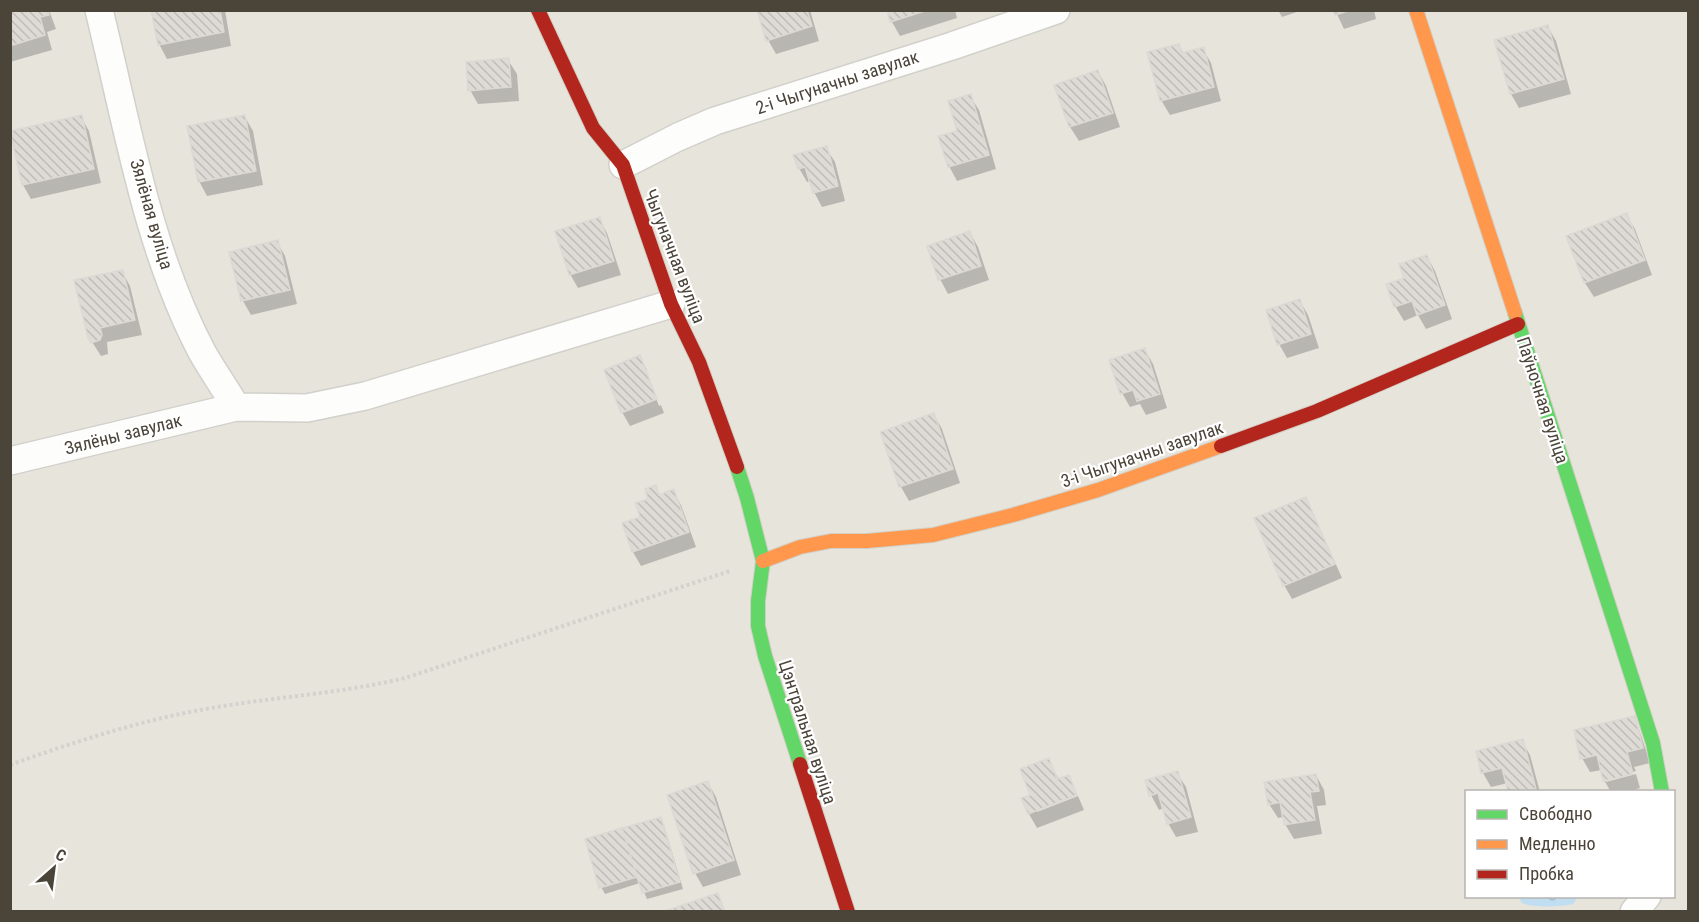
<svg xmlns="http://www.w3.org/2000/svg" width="1699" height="922" viewBox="0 0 1699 922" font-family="'Roboto Condensed',sans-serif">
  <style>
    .residential { fill: #e7e4dc; fill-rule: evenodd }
    .water { fill: url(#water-ripples) }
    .shadow { fill: #0003 }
    .building { fill: url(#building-back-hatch); stroke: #dcd9d4; stroke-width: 1.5 }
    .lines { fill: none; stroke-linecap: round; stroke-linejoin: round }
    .street-casing { stroke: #d2d0cb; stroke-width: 30 }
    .fast-casing { stroke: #d3cfc5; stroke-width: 16 }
    .slow-casing { stroke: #d3cfc5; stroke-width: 16 }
    .jam-casing { stroke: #d3cfc5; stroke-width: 16 }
    .path { stroke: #d3d2cc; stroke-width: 4; stroke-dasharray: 3 3; stroke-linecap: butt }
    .street { stroke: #fdfdfc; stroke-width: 27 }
    .fast { stroke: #63d668; stroke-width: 14 }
    .slow { stroke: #ff974d; stroke-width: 14 }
    .jam { stroke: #b3261e; stroke-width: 14 }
    .labels { text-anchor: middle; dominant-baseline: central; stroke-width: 4.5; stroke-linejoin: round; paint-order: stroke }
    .street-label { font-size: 18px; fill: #4b4439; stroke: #fff }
  </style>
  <defs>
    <pattern id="water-ripples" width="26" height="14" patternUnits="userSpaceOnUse" patternTransform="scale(1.5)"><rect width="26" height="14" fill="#c0ddf1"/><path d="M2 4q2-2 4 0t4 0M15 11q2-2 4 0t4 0" fill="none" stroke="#a6bfcf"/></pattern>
    <pattern id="building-back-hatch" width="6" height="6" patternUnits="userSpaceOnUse" patternTransform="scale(1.5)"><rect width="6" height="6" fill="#dedbd6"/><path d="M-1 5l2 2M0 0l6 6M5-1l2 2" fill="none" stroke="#c0bdb8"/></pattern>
  </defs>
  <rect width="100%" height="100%" fill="#f4f2ee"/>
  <!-- residential -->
  <path class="residential" d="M10 11H1688V911H11ZM1466 792H1674V896H1466Z"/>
  <!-- water -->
  <path class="water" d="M1518 897H1578L1573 904C1560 907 1533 908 1522 903Z"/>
  <!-- shadow -->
  <path class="shadow" d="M17 10H49L56 29 47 32 52 50 10 62V12Z
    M152 10H225L231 46 167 59 159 44Z
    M758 10H810L819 41 776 54 768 40Z
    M888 10H955L957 18 900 36 892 22Z
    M1278 10H1303L1282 17Z
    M1335 10H1374L1376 19 1344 29Z
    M1548 27 1556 41 1571 94 1519 108 1511 94Z
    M1179 45 1184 54 1203 49 1211 63 1221 101 1170 115 1161 100Z
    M508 60 517 74 519 101 478 104 470 90Z
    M1098 71 1106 86 1120 127 1079 141 1070 127 1056 86Z
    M970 96 979 110 996 169 957 181 949 166Z
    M81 117 89 131 101 183 31 199 23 185Z
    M245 117 253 131 263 185 207 196 199 181Z
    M826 148 835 162 845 201 822 207 814 192 811 181 807 182 799 168Z
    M1626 215 1635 229 1652 275 1594 297 1585 283 1568 237Z
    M599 218 607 233 621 275 578 288 570 274Z
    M970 233 978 247 989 280 948 294 940 279Z
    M277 242 285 256 297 304 251 315 243 301 231 253Z
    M1427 256 1435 271 1452 319 1426 329 1418 315 1404 321 1395 306 1406 279Z
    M122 271 130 286 142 335 107 342 108 354 101 356 89 337Z
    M1300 301 1308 315 1319 348 1287 358 1279 344Z
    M1145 350 1153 364 1167 408 1146 415 1140 404 1130 407 1122 393Z
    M640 357 647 370H645L659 406 661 405 664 413 630 426 622 412Z
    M934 415 942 429 960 483 909 501 901 487 882 433Z
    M655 487 660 496 673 491 681 505 696 547 641 566 633 552 642 518Z
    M1305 498 1313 513 1342 578 1292 599 1284 585Z
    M1635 717 1650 763 1634 767 1636 771 1606 779V782L1636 774 1640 788 1626 792H1611L1604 780 1602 770 1590 772 1582 758Z
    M1522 741 1530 755 1540 792H1510L1508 783 1491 787 1483 773 1477 752Z
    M1048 759 1059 780 1068 777 1077 794 1037 809V812L1078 796 1084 810 1037 828 1029 814Z
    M1177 773 1186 787 1198 832 1176 837 1168 823 1164 808 1159 810 1151 795 1147 781Z
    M1316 775 1324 790 1326 805 1317 806 1322 834 1294 839 1285 824 1284 817 1278 818 1269 804Z
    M708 783 716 797 741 875 703 887 695 873Z
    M660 818 664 825 683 889 647 899 640 883 605 894 601 887 587 840Z"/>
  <!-- building -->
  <path class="building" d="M48 10 49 15 40 17 45 35 10 46V11Z
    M151 10H220L224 32 158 45Z
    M757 10H807L812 26 766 41Z
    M887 10H928L890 22Z
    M1333 10H1351L1335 15Z
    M1548 25 1564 79 1510 94 1494 40Z
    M1179 44 1182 53 1204 47 1214 87 1160 101 1147 52Z
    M509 58 511 87 468 91 466 62Z
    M1098 70 1113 113 1069 127 1054 85Z
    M971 94 989 155 948 167 938 136 957 131 948 101Z
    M82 115 94 169 22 185 10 131Z
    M245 115 256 171 198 182 187 126Z
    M827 146 838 186 813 193 805 167 798 169 793 155Z
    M1627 213 1645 260 1584 283 1566 236Z
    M600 217 614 261 569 275 555 231Z
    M970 231 981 266 938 280 927 246Z
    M278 240 290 290 241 301 229 252Z
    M1427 255 1445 305 1417 315 1412 301 1394 307 1386 284 1404 278 1399 264Z
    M123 270 135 320 100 328 102 335 100 340 91 343 88 338 74 280Z
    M1300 299 1311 334 1277 345 1266 310Z
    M1145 348 1160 394 1137 401 1133 390 1120 394 1109 360Z
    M640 355 657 399 621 413 604 370Z
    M934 413 953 469 899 487 880 432Z
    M656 485 659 495 674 489 689 532 632 552 622 523 640 517 635 503 648 499 645 489Z
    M1306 497 1335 564 1283 586 1254 518Z
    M1635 716 1643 748 1627 752 1633 774 1603 781 1597 755 1580 759 1574 730Z
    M1523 739 1536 789 1508 792 1502 768 1481 773 1476 751Z
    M1049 758 1057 779 1069 775 1077 795 1028 814 1021 798 1030 795 1020 769Z
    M1178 771 1191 817 1167 824 1158 793 1149 796 1145 780Z
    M1316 774 1319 791 1310 792 1315 820 1284 825 1280 802 1268 805 1264 782Z
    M708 781 734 860 693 874 667 795Z
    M661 817 680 882 642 893 622 828Z
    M622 828 637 877 599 888 585 839Z
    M718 893 725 912H662Z"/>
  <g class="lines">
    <defs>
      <path id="street" d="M99 10C127 123 147 248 202 352 212 370 225 388 236 407
        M623 165 678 137 715 121 952 46 1056 10
        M10 461 236 407 307 408 365 396 671 304
        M1634 912 1647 896"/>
      <path id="fast" d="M1515 313 1653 743 1662 792
        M737 467 747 498 763 561 758 601V626L765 656 800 764"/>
      <path id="slow" d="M1416 10 1515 313
        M763 561 800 547 831 541H867L933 535 1013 515 1098 490 1221 446"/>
      <path id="jam" d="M538 10 593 128 623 165 671 304 699 362 737 467
        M1221 446 1317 411 1518 324
        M800 764 848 912"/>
    </defs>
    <!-- street casing -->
    <use href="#street" class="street-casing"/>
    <!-- fast casing -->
    <use href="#fast" class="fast-casing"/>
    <!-- slow casing -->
    <use href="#slow" class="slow-casing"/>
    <!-- jam casing -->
    <use href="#jam" class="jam-casing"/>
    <!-- path -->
    <path class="path" d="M10 765C82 739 154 716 230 705 288 696 347 692 405 678L730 571"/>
    <!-- street -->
    <use href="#street" class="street"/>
    <!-- fast -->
    <use href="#fast" class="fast"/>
    <!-- slow -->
    <use href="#slow" class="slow"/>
    <!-- jam -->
    <use href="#jam" class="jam"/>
  </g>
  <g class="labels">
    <!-- street labels -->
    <g class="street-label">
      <text transform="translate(837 82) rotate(-18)">2-і Чыгуначны завулак</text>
      <text transform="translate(152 214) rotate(74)">Зялёная вуліца</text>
      <text transform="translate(675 256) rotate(69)">Чыгуначная вуліца</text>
      <text transform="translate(1543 400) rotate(72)">Паўночная вуліца</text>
      <text transform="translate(123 434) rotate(-14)">Зялёны завулак</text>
      <text transform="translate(1142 454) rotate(-19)">3-і Чыгуначны завулак</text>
      <text transform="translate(808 732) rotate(72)">Цэнтральная вуліца</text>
    </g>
  </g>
  <!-- border -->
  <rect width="1699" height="922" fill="none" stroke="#4b4439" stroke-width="24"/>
  <!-- legend -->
  <rect x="1465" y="790" width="210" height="108" fill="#ffffff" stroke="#b7b4b0" stroke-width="1.5"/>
  <rect x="1477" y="810" width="30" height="9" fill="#63d668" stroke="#b7b4b0" stroke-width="1.5"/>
  <text x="1519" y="820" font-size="18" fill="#4b4439">Свободно</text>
  <rect x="1477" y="840" width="30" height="9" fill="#ff974d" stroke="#b7b4b0" stroke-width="1.5"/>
  <text x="1519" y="850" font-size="18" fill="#4b4439">Медленно</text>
  <rect x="1477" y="870" width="30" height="9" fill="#b3261e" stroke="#b7b4b0" stroke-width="1.5"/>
  <text x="1519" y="880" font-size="18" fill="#4b4439">Пробка</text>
  <!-- north arrow -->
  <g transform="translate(54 868) rotate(28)" stroke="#ffffff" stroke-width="4.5" paint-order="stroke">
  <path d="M0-4.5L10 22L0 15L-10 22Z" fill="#4b4439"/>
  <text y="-9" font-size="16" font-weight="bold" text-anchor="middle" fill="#4b4439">С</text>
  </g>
</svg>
